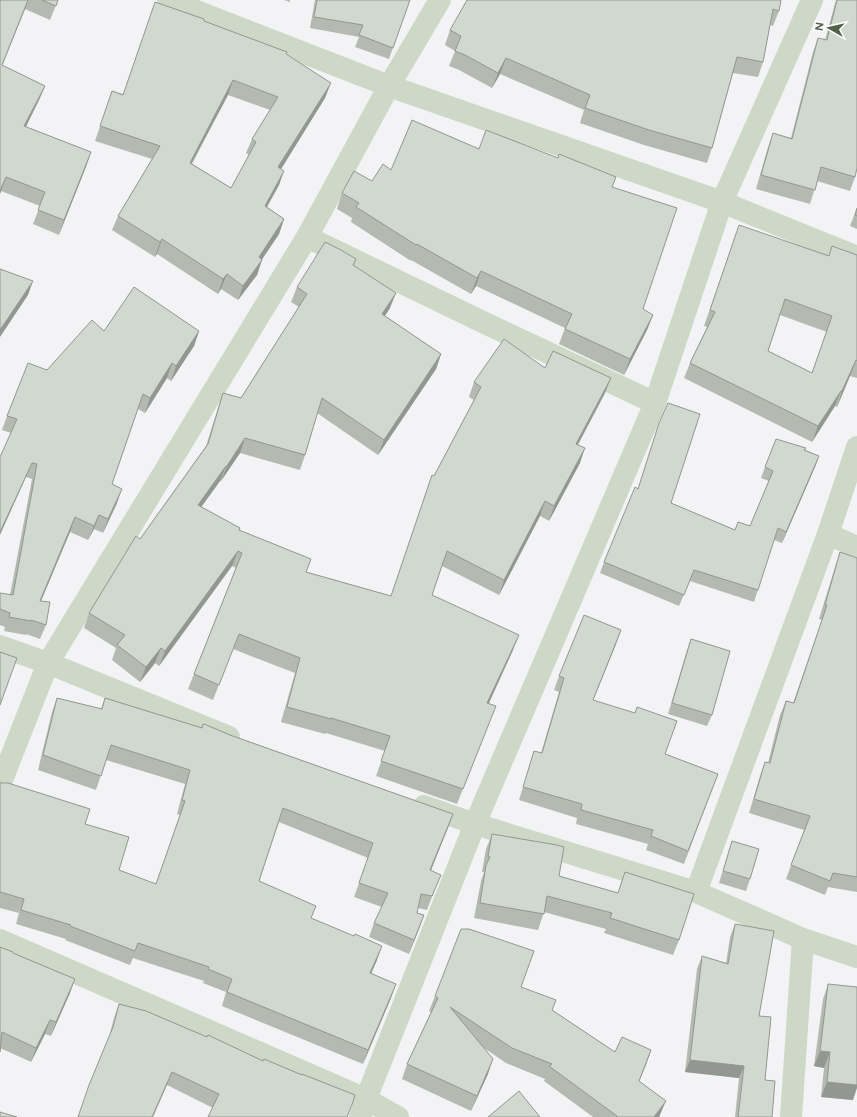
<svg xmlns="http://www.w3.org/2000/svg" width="857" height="1117" viewBox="0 0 857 1117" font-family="Figtree,sans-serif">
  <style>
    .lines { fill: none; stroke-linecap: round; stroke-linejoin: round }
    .street { stroke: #cdd8c6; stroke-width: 22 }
    .wall { fill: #b4bab2; fill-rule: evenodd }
    .shaded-wall { fill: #929791 }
    .building { fill: #d1d8cf; stroke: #929791; fill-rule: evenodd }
  </style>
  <rect width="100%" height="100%" fill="#f3f3f5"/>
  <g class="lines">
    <!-- street -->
    <path class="street" d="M168 0 389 86 722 202 857 257
      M307 237 489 325 655 403
      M828 534 857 547
      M0 646 48 663 229 737
      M0 785 48 663 307 237 389 86 440 0
      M424 806 475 824 696 892 803 939 857 957
      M696 892 828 534 857 447
      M0 940 366 1099 398 1117
      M360 1117 366 1099 475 824 655 403 722 202 812 0
      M791 1117 803 939"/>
  </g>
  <!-- wall -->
  <path class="wall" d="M0 0H58L50 20 25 9 2 65 45 86 39 100 26 127 91 152 59 235 33 224 40 206 1 191 0 194Z
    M284 0H290V2Z
    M315 0H410L389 59 355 47 359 37 310 28Z
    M781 0 779 11 773 26 770 25 763 62 758 77 733 73 712 148 707 163 644 145 580 123 584 110 500 74 492 88 459 70 449 66 455 51 445 45 450 30Z
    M836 0H857L855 177 850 191 817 181 810 204 756 189 768 147 773 133 791 138 813 52 818 38 825 40Z
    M204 21 286 54 325 98 281 169 279 185 267 207 284 219 279 234 262 260 257 275 238 300 221 289 218 294 157 254 155 257 112 230 118 216 152 159 95 141 112 91 123 94ZM228 95 270 110 252 139 246 153 249 155 231 188 192 164Z
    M479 149 558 158 616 177 612 187 643 309 653 315 647 330 624 375 559 344 565 328 476 286 471 294 411 260V261L351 222 352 218 337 209 342 193 372 181 391 170Z
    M857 208V229L850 226Z
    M734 240 829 256 857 255V378L850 376 837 407 835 406 812 442 684 378 690 363 707 327 704 326ZM780 315 827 332 812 373 768 351Z
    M356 259 354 266 390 308 385 316 441 354 436 369 378 455 317 413 305 455 300 470 240 453 221 481H220L201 507 240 528 239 531 306 572 391 596 432 475 434 476 474 400 469 397 474 382 545 368 605 393 578 445 580 463 549 521 540 516 499 595 442 566 432 595 513 650 489 703 490 721 457 804 376 776 385 751 326 733 325 734 281 722 295 673 233 649 213 700 188 689 236 568 232 566 159 666 155 663 140 682 112 660 116 648 84 628 89 613 140 539 206 446 218 408 223 393 241 398 299 307 291 302 297 287Z
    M104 331H199L194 346 171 381 167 378 145 413 138 409 112 484 117 503 103 533 94 529 88 540 70 532 41 601 46 625 40 639 26 634V635L4 631 5 627 0 625V593L10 595 32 479 26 477 11 433 2 430 7 416 47 370Z
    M659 423 671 503 735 530 750 526 769 481 761 478 765 467 806 448 805 450 819 456 815 467 782 543 774 540 754 602 690 581 679 606 600 573 604 562 638 489Z
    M840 552 857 558V892L828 887 825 895 786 879 804 830 749 813 760 776 765 762 768 763 780 715 786 701 793 703 822 620 819 619 835 567Z
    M691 639 712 715 707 726 668 714 687 650Z
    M616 644 593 700 665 754 718 774 684 864 646 850 648 844 576 824 577 818 519 800 530 764 534 751 541 753 559 692 554 690 559 676Z
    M57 698 101 709 105 698 201 728 203 724 230 735 453 814 431 871 435 889 427 910 418 908 417 913 424 915 409 954 369 937 374 923 382 907 354 897 368 858 279 822 259 881 311 918 377 960 371 974 391 998 363 1064 222 1006 226 992 203 983 204 981 133 958 130 965 65 940 66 939 16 924 19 913 0 908V782L85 824 119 870 156 884 180 815 177 814 185 784 106 760 96 790 38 770 52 712Z
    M492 834 559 876 618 893 625 872 679 940 673 955 604 933 606 929 544 912 538 930 474 918 481 881 484 872H482L486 849Z
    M732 841 750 879 746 891 719 883Z
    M735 924 759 1016 765 1080 772 1117H735L739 1078 685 1072 697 969 702 956 726 963 730 937Z
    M0 947 13 953 70 993 51 1036 45 1034 31 1062 0 1048Z
    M828 984 853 1100 821 1097 824 1068 814 1066 823 999Z
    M521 987 552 1010 615 1052 651 1050 639 1081 660 1116 659 1117H593L544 1081 545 1079 506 1063 484 1048 488 1074 471 1111 402 1079 407 1064 431 1012 429 1011 435 996Z
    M119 1004 263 1061 355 1095 213 1108 167 1085 109 1037 114 1018Z"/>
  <!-- shaded-wall -->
  <path class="shaded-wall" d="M28 0 25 9 0 71V70Z
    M506 58 500 74 492 88 498 73Z
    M233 80 228 95 184 177 190 163Z
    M331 83 325 98 273 182 278 167Z
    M45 86 39 100 19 140 24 126Z
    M91 152 86 167 59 235 64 220Z
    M284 171 279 185 259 221 265 206Z
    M6 177 1 191 0 194V191Z
    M284 219 279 234 253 272 259 257Z
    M162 239 157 254 155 257 160 242Z
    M262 260 257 275 238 300 243 286Z
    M481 271 476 286 471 294 477 278Z
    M227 274 221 289 218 294 223 279Z
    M33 281 28 295 0 337V330Z
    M396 293 390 308 376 329 382 314Z
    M653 315 647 330 624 375 630 359Z
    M199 331 194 346 171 381 176 366Z
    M441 354 436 369 378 455 384 440Z
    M856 360 850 376 837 407 842 391Z
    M172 363 167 378 145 413 150 398Z
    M611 378 605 393 570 459 576 444Z
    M841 391 835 406 812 442 818 426Z
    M245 438 240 453 221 481 227 466Z
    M585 448 580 463 549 521 554 506Z
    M819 456 815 467 782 543 786 532Z
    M32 463 26 477 0 535V532Z
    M226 466 220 481 192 520 198 505Z
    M122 489 117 503 103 533 108 519Z
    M545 501 540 516 499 595 504 580Z
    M99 515 94 529 88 540 94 526Z
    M75 517 70 532 35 615 40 601Z
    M238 551 232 566 159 666 165 651Z
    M621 630 616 644 588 713 593 700Z
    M519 635 513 650 482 718 487 703Z
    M161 648 155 663 140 682 146 667Z
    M453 814 448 828 425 884 430 870Z
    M424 915 419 929 409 954 414 940Z
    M382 946 377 960 365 987 370 973Z
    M75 979 70 993 51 1036 56 1022Z
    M396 984 391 998 363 1064 368 1050Z
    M50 1020 45 1034 31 1062 36 1048Z
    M651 1050 646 1065 633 1096 639 1081Z
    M820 1051 830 1052 824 1068 814 1066Z
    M493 1059 488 1074 471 1111 477 1096Z
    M690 1060 744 1066 739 1078 685 1072Z
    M172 1072 167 1085 153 1117H152Z
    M827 1082 857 1085V1088L853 1100 821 1097Z
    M666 1101 659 1117H654Z"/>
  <!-- building -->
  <path class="building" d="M0 0H28L2 65 45 86 24 126 91 152 64 220 38 210 45 192 6 177 0 191Z
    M42 0H58L56 6Z
    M317 0H410L393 48 359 35 363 25 314 17Z
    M467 0H781L779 11 773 9 763 62 737 57 712 148 649 130 585 108 590 95 506 58 498 73 465 55 455 51 461 36 450 30Z
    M837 0H857V168L855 177 821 167 815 190 761 175 773 133 792 139 818 38 827 40Z
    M155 2 204 19V21L287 52 286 54 331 83 278 167 284 171 265 206 284 219 259 257 262 260 243 286 227 274 223 279 162 239 160 242 118 216 160 146 100 126 112 91 123 95ZM233 80 278 97 252 139 256 142 231 188 190 163Z
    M412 120 479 149 486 130 558 158 559 154 616 177 612 187 677 208 643 309 653 315 630 359 565 329 572 314 481 271 477 278 417 244 416 245 356 207 359 203 342 193 354 171 372 181 383 164 391 170Z
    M857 208V216L855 215Z
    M739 225 829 256 832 246 857 255V361L856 360 842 391H841L818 426 690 363 715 312 710 310ZM785 299 832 316 812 373 768 351Z
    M325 242 341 250 356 259 353 265 396 293 382 314 441 354 384 440 322 398 305 455 245 438 227 466H226L198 505 240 528 239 530 311 559 306 572 391 596 432 475 434 476 481 387 474 382 504 339 545 368 553 351 611 378 576 444 585 448 554 506 545 501 504 580 447 551 432 595 519 635 487 703 496 706 463 789 381 761 390 736 331 718V719L287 707 300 658 239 634 219 685 194 674 242 553 238 551 165 651 161 648 146 667 117 645 125 635 89 613 136 536 140 539 208 444 223 393 241 398 307 294 297 287Z
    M0 269 33 281 0 330Z
    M134 287 199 331 176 366 172 363 150 398 143 394 112 484 122 489 108 519 99 515 94 526 75 517 40 601 50 602 46 625 31 620V621L9 617 10 613 0 609V593L13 595 37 464 32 463 0 532V457L17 419 7 416 28 363 47 370 92 320 104 331Z
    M668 403 700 414 671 503 735 530 738 522 750 526 773 471 765 467 776 439 806 448 804 450 819 456 786 532 778 528 758 590 694 570 684 595 604 562 635 487 638 489 659 423Z
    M840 552 857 558V877L833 873 830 881 791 865 810 816 754 799 765 762 770 763 786 701 794 703 827 605H825Z
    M584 615 621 630 593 700 635 713 637 707 677 721 665 754 718 774 688 851 651 836 653 830 581 810 582 804 523 787 534 751 542 753 564 678 559 676Z
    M691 639 730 651 712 715 672 703Z
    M0 652 17 658 0 705Z
    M57 698 102 709 105 698 202 728 203 724H204L230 735 453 814 430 870 441 875 432 896 421 894 417 913 424 915 414 940 374 923 388 893 359 883 373 843 283 808 259 881 316 906 311 918 354 936 355 934 382 946 370 973 396 984 368 1050 227 992 232 979 208 969 209 967 138 943 135 951 70 926 71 925 21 910 24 899 0 892V782L1 783H8L90 809 85 824 129 837 119 870 156 884 185 801 182 800 190 770 111 745 101 776 43 755Z
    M492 834 557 845 564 847 559 876 618 893 625 872 694 894 679 940 610 918 612 913 547 896 544 914 480 903 486 865 490 857 488 856Z
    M732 841 759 849 750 879 723 871Z
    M735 924 774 931 759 1016 771 1017 765 1080 775 1081 772 1117H738L744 1066 690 1060 702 956 728 964Z
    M461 929H469L534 951 521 987 556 1000 552 1010 615 1052 622 1037 651 1050 639 1081 666 1101 654 1117H616L617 1116 549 1066 552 1064 512 1048 450 1007 493 1059 477 1096 407 1064 438 998 435 996Z
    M0 947 13 952V953L75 979 56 1022 50 1020 36 1048 2 1032 0 1052Z
    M828 984 857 987V1085L827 1082 830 1052 820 1051Z
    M119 1004 146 1011 207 1037 208 1035 263 1061 264 1059 302 1075V1074L355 1095 353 1102 347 1117H208L219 1094 172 1072 152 1117H78L89 1085 113 1027Z
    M519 1091 540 1117H488Z
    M0 1112 17 1117H0Z"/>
  <!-- north arrow -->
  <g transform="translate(829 28) rotate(278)" stroke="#ffffff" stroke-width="3" paint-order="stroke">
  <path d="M0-3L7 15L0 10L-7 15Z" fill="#526249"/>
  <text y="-6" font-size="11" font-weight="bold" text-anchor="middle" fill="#526249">N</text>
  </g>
</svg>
